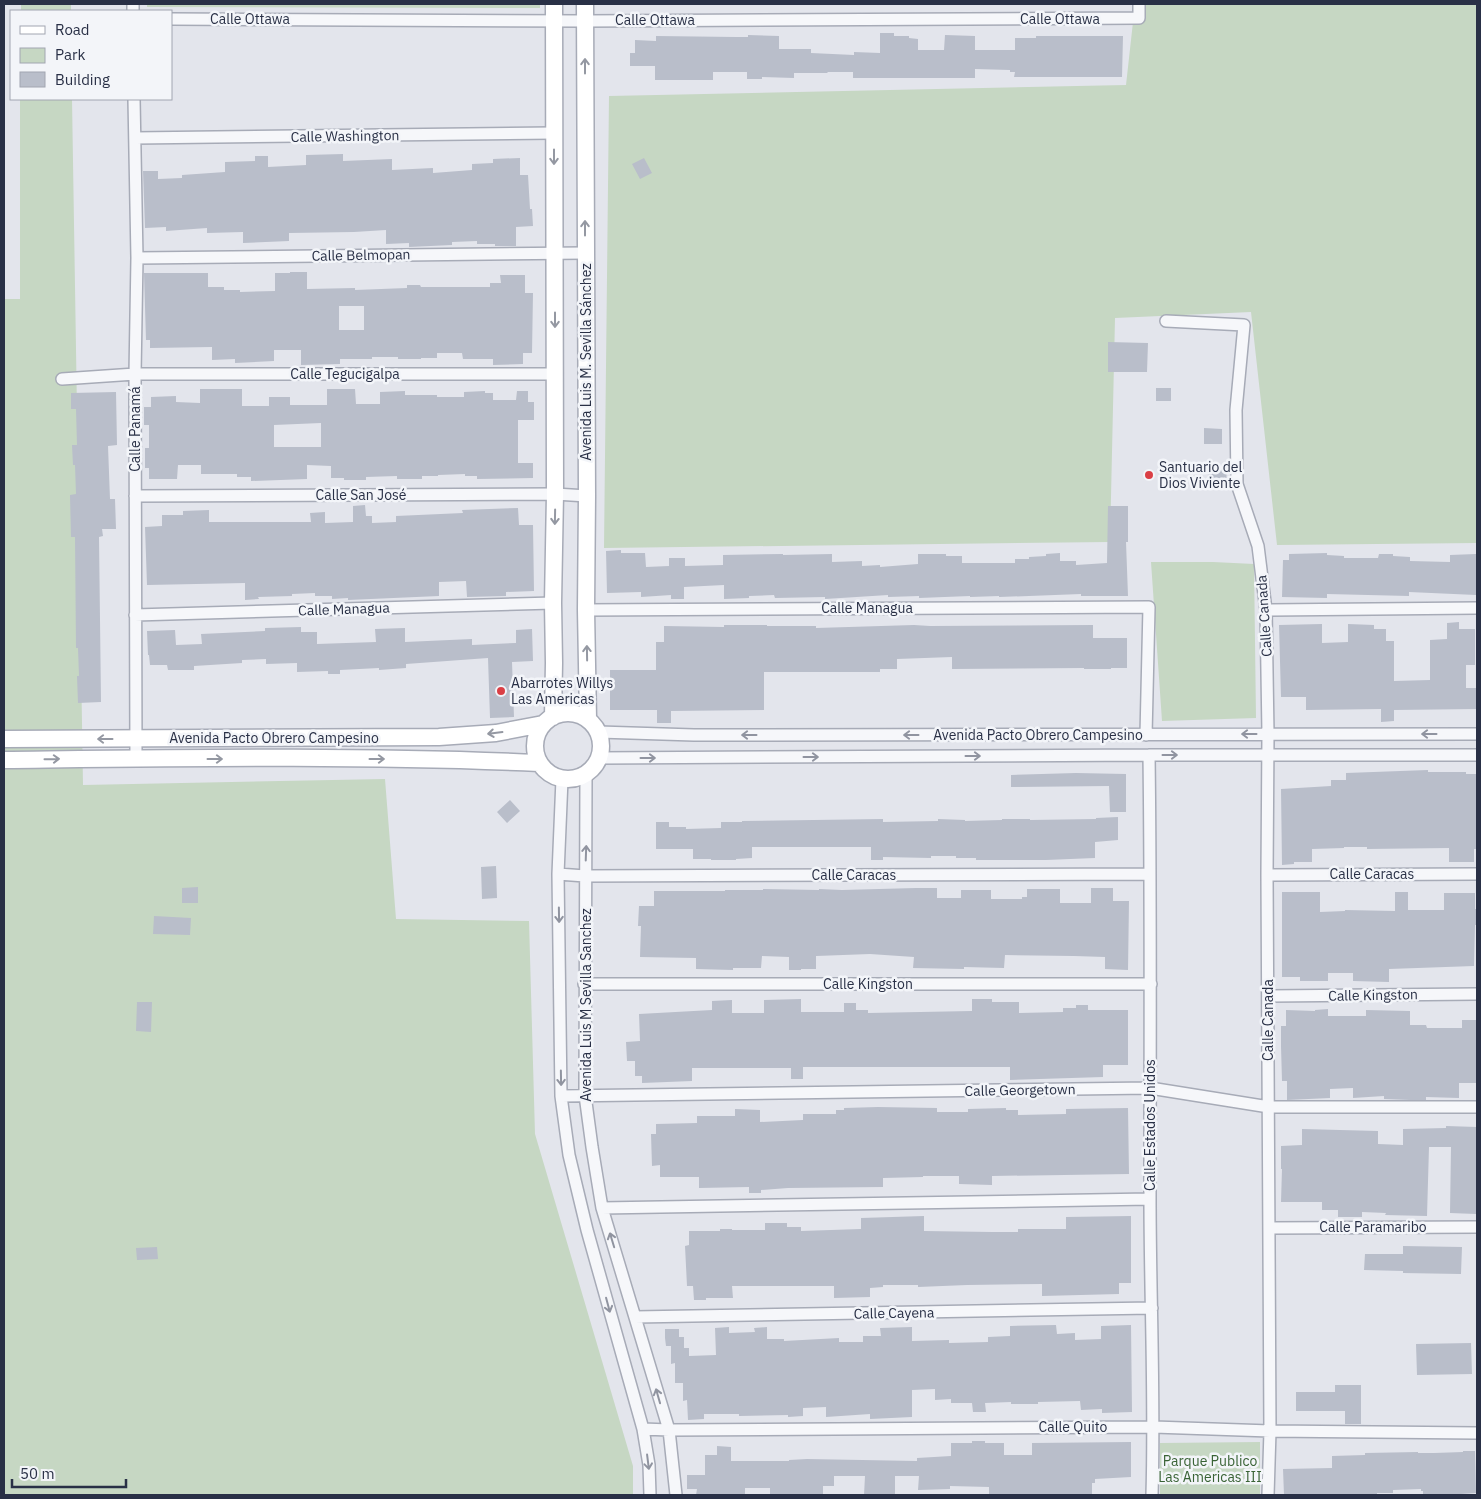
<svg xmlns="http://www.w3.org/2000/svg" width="1481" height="1499" viewBox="0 0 1481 1499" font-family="'IBM Plex Sans',sans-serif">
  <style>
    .green { fill: #c6d7c3 }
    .building { fill: #b9beca; fill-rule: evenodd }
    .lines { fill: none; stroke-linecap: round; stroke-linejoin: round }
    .street-casing { stroke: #a7abb7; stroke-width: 14 }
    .secondary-casing { stroke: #a7abb7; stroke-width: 19 }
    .street { stroke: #f6f7fa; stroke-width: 11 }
    .secondary { stroke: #fff; stroke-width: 16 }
    .oneway { stroke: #9498a2 }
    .oneway2 { stroke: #9094a0 }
    .poi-dot { fill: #da3f45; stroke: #f3f5f9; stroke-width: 2 }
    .labels { text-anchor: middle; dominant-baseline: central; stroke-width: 5; stroke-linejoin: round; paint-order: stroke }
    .street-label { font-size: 14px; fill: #293046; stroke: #f3f5f9 }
    .poi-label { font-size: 14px; fill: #293046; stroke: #f3f5f9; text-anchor: start }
    .park-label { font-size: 14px; fill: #396335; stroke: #f3f5f9 }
  </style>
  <rect width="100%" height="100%" fill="#e3e5ec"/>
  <!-- green -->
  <path class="green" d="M21 4H71V11H21Z
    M147 4H540V8L147 7Z
    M1135 4H1477V543L1277 545 1251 312 1115 318 1110 542 604 548 609 96 1126 85Z
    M20 99H72L83 785 385 779 396 919 529 921 535 1134 633 1466V1495H4V299H20Z
    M1151 562H1213L1254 564 1256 718 1162 721Z
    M1260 1442V1495H1160V1443Z"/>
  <!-- building -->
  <path class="building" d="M880 33H894V36H909V38L918 39V50H944L945 35 975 36V50H1015V38H1036V36H1123L1122 77H1014L1015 72H1010V70L975 69V78H853V72H828L827 73H794V78L762 77V79H747V72H713V80H655V66H630V53H635V40L656 41V36L736 37H748V35L779 36V49H811V53L854 55V52L880 53Z
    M343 154V161L392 159V170L433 168V173L472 170V164L493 163V159L520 158V175H528L530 209H532L533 226 516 227V246H495V244H477V241L452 242V245L409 247V243L386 244V230L354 232 289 233V241L243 243V232L207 233V228L166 231V227L145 228 143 171H158V179L182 178V175L225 172V162L255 161V156H268V167L306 165V155Z
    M644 158 652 173 640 179 632 164Z
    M290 272H307V289L355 288V290L407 288V285H420L421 287H490V283H501L500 275H525V293H533L532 353H523V364L493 365V359H463L462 353H437V358H421V359H398V357H372V359H340V364L301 365V350H274V361L235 363V359L212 360V347L150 348V340H146L144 273H208V287H224V290H240V292L275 291V273H290ZM339 306H364V330H339Z
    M1108 342 1148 343 1147 372H1108Z
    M1156 388H1171V401H1156Z
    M200 389H242V406H269V397H290V405H327V389H355L356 404H380V392L405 391V395H437V397H464V392L485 391V393H493V400H516L517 391H528V402H534V420H518V463H533V478L477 479V476H465V474L438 475V476H422V479H397V476L366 477V480H344V478H331V466L307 465V479L251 481V477H237V474H201V465H178L177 479H149V468H145V448H149V425H144V407H151V397L176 396V402L200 403ZM321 423V447H274V425Z
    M116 392 117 445 108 446 110 499H115L116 529H102L103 536 99 537 101 702 78 703 77 676H79L78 648H76L75 537H71L70 495 76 494 75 465H73L72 445H77L76 409H71V393Z
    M1204 428 1222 429V444H1204Z
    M1209 466 1227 468 1226 484 1208 483Z
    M365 505 366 516H372V523L396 522V516L463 513 462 510 518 508 519 525H533L534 591 506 592V596L467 597 466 581 439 582V596L348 600V598L332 599V596H315V593L292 594V596L258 597 259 599 245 600V583L147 585 145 527 162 526V515H183V511L209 510V522H311L310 513 325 512V523L353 522V506Z
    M1108 506H1128V542H1126L1128 596H1081V594L999 597V596L970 597V596L919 598V596L888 597V595L825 599V597L775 598 774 595 749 596V598L724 599V585L684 587V599H671V595L641 597V592L607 593 606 551 621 550V553H645L646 567 669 566V558H685V566L723 565V555L783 554V555L832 554V562L862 561V566L880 565V567L918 564V554H946V556H962V563H1015V559H1029V557L1046 556V554L1060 553V561H1076V565L1107 563Z
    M1327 553V555L1344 556V558H1378L1379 554H1393V556L1410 557V561L1450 562V555L1476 554V595L1409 592V596L1327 594V598L1282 597 1283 560H1289V554Z
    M1459 622V629H1475V665H1466V688H1477V709L1394 710V721L1381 722V709L1306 710V697H1281L1279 625 1322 624V643L1348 642V624L1374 625V629H1386V641H1394V681L1430 680V640L1447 639V623Z
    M724 625H767V626H816V628L914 625 930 626 1093 625V638H1127V668H1111V669H1084V668L952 669V657L897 659V669H880V672H764V710L671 711V723H657V710H610V670H656V642H664V626L724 627Z
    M301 627V632H317V644L376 642 375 629 405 628V642L472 639V645L516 643V630L532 629 533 661 512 662 514 717 490 718 488 658 406 664V668L379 670V668L340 670V674H328V671L297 672V663L266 664V659L242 660V663L194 666V670H168L167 665H150L149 655H148L147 631 175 630 176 645 202 644 201 634 265 631V628Z
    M1428 770V772H1466V774H1477V849H1474V862H1449V848L1367 849V847H1344V848L1312 849V862H1294V864L1282 865 1281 789 1331 786V780H1346V773Z
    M1076 773 1126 774V812H1110L1109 786 1011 787V775Z
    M510 800 520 811 507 823 497 812Z
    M1118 817V840L1095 842V858L1046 860H976V858H956V856H931V858L883 857V860H871V847H752V858L736 859V860H711V859H693V849H656V822H669V827H686V829L721 828V822H742V821L883 819V822L938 821V819L965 820V821L1002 820V819H1030V820L1096 819V818Z
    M496 866 497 898 482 899 481 867Z
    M198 887V903H182V888Z
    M916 888H937V898H961V890H991V899H1022V897H1027V889H1060V903H1091V888H1113V901H1129L1128 970 1105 969V957L1074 956 1005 955 1004 968 964 967V969L913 968 914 957 870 954 816 956V969H801V970H789V957L762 956 761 968H733V970L696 969V958L640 957 641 926H638L639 906H654V891H725V890H763V889L819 890V889L842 890Z
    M1282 892H1320V912L1345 911V910L1395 911V892H1408V910H1444V893H1475V909H1477V925H1475L1474 966 1389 969V982L1353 981V973H1328V981H1300V977H1282Z
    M154 916 191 918 190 935 153 934Z
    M801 999V1012H844V1003H856V1010H868V1013L972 1011V999H992V1002H1019V1013L1063 1012V1008H1076V1005H1088V1010H1128V1065H1103V1077L1010 1080V1067H803V1079H791V1068H692V1081L642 1083V1076H635V1061H627L626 1042 640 1041 639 1014 712 1010V1001L732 1000V1013H764V1000Z
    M137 1002H152L151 1032 136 1031Z
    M1328 1009V1016H1366V1010L1410 1011V1025H1426L1427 1028H1462V1020H1477L1476 1083H1459V1098L1426 1097V1100H1410L1384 1099V1096L1353 1098V1088L1330 1089V1098L1287 1100V1081H1282L1281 1046V1026H1286V1010L1315 1011V1010Z
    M878 1107 937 1108V1112H968V1109L1006 1108V1110H1018V1115L1066 1114V1109L1128 1108 1129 1174 992 1176V1185L959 1184V1176H923V1177L883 1178V1187L788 1188 761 1190V1193H749V1187L699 1188V1177H660V1165L652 1166 651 1134H656V1124L697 1123V1116H735V1109L760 1110V1122L803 1120V1114H836V1110H844V1108Z
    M1446 1126 1477 1127 1476 1214 1450 1213 1451 1147H1429L1427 1216 1385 1215 1386 1213 1362 1212V1217H1338V1210H1322V1202H1281L1282 1169H1281V1146L1302 1145V1129L1378 1131V1144L1403 1145V1129L1446 1128Z
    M924 1216V1231L992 1232H1018V1229H1066V1217L1131 1216V1283H1119V1294L1042 1296V1284L967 1285 918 1287V1285H883V1287L870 1288V1297L834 1298V1286H732L733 1298H706V1300H694L693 1286H687L685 1246 689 1245V1231H720V1229H732V1230H765V1223H787V1227H801V1231L861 1229V1218Z
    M1403 1246 1462 1247 1461 1274 1403 1273V1271L1364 1270 1365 1254H1403Z
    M157 1247 158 1259 137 1260 136 1248Z
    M1056 1325 1057 1334 1075 1333V1340L1101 1339V1326L1131 1325 1132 1412 1102 1413V1409L1081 1410 1080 1401 1038 1402V1404H1011V1402L985 1403 986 1412H973L972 1403H951V1399L935 1400V1389L912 1390V1417L870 1419V1414L826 1417V1407L803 1408V1416L788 1417V1415L739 1416V1414H704V1419L688 1420 687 1400 683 1401V1383H675V1363L671 1364V1346H666L665 1338V1329H679V1337H684V1348H689V1356L716 1355 715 1328 729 1327V1333L755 1332 754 1328 767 1327V1339H784V1341L839 1338V1342H863V1336H881L880 1328 912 1327V1341L949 1340V1343L988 1342V1337L1010 1336V1326Z
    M1471 1343 1472 1374 1417 1375 1416 1344Z
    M1335 1385H1361V1424H1345V1411H1296V1392H1335Z
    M972 1441H985V1443H1004V1455H1032V1443L1131 1442V1477L1095 1479V1483H1092V1495H989V1487L950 1486V1489L918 1490 919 1476H895V1495H864L865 1476H834V1486H823V1495H770V1488H745V1495H696L697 1489H687V1475H705V1455H717V1446L731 1447V1461H789V1460L807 1459 917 1461V1458L951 1456V1443H972Z
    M1463 1451H1475L1476 1493 1461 1494V1495H1423V1491H1421V1489L1393 1490V1493H1377V1495H1284L1283 1469 1332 1468V1456L1365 1455V1453L1418 1452V1453H1434L1463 1452Z"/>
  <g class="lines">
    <defs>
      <path id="street" d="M133 4V11
        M171 19 585 21 1139 18V4
        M134 99 137 258 135 374 136 758
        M135 138 554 133
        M137 258 585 253
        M1166 321 1244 325 1236 410 1237 484 1258 546 1266 610 1268 734 1267 875 1270 1431 1268 1495
        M62 379 135 374H555
        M135 496 555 494 587 496
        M586 610 1149 607 1146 735
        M1266 610 1477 608
        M135 615 553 603
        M599 732 694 735 1477 734
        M1149 755C1151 902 1150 1049 1150 1197 1150 1296 1155 1396 1152 1495
        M599 758 1149 755H1477
        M586 774 585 1095 592 1147 602 1208 669 1430 676 1495
        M562 779 558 874 561 1096 569 1155 587 1230 643 1429 649 1465 650 1495
        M558 874 585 876 1150 874
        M1267 875 1477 874
        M584 984H1151
        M1268 996 1477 994
        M561 1096 1150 1088 1269 1107H1477
        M602 1208 1150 1199
        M1269 1228 1477 1227
        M635 1317 1152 1308
        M643 1429 669 1430 1154 1427 1270 1431 1477 1433"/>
      <path id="secondary" d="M585 4 587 496 586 610 588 719
        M535 746a33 33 0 1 1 66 0a33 33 0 1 1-66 0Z
        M553 717 554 663 553 603 555 494 554 4
        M4 739 439 737 496 733 543 724
        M4 760C182 758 361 755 539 763"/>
    </defs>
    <!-- street casing -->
    <use href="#street" class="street-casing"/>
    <!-- secondary casing -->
    <use href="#secondary" class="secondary-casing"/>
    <!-- street -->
    <use href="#street" class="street"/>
    <!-- secondary -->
    <use href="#secondary" class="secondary"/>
  </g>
  <!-- one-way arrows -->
  <defs><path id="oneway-shaft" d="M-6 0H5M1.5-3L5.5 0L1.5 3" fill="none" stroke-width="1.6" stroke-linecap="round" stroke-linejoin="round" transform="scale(1.25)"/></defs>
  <g class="oneway">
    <use href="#oneway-shaft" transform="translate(585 66) rotate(-90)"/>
    <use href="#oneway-shaft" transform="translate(554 157) rotate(90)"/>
    <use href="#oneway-shaft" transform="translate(585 228) rotate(-90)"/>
    <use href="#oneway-shaft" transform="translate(555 320) rotate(90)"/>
    <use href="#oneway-shaft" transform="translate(555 517) rotate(91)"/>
    <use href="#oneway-shaft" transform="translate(587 653) rotate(-91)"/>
    <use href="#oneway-shaft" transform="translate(495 733) rotate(173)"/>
    <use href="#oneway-shaft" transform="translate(105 739) rotate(-180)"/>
    <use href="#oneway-shaft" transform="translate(52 759) rotate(-1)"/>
    <use href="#oneway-shaft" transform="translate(215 759)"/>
    <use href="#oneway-shaft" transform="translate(377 759)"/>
  </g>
  <g class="oneway2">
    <use href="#oneway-shaft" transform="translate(1249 734) rotate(180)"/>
    <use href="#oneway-shaft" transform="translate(1429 734) rotate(180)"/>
    <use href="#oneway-shaft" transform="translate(749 735) rotate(-180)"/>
    <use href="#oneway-shaft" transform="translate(911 735) rotate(-180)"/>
    <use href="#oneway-shaft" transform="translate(1170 755)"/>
    <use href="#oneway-shaft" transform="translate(973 756)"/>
    <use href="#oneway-shaft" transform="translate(811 757)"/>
    <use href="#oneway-shaft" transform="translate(648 758)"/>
    <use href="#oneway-shaft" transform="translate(586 853) rotate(-88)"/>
    <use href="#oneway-shaft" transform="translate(559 915) rotate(89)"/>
    <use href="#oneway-shaft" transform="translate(561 1078) rotate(89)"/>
    <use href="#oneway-shaft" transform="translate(612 1240) rotate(-107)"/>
    <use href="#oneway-shaft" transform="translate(608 1305) rotate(75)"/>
    <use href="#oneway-shaft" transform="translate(658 1396) rotate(-106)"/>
    <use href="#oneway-shaft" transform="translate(648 1462) rotate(83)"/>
  </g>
  <!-- markers -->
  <g class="poi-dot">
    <circle cx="1149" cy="475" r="5"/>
    <circle cx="501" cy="691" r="5"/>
  </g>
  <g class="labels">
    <!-- street labels -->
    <g class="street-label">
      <text x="250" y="19">Calle Ottawa</text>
      <text x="1060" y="19">Calle Ottawa</text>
      <text x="655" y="20">Calle Ottawa</text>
      <text transform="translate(345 136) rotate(-1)">Calle Washington</text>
      <text transform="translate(361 255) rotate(-1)">Calle Belmopan</text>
      <text transform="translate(586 362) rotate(-90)">Avenida Luis M. Sevilla Sánchez</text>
      <text x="345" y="374">Calle Tegucigalpa</text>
      <text transform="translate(135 429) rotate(-90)">Calle Panamá</text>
      <text x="361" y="495">Calle San José</text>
      <text x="867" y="608">Calle Managua</text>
      <text transform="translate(344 609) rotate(-2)">Calle Managua</text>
      <text transform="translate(1264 616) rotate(-94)">Calle Canada</text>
      <text x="1038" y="735">Avenida Pacto Obrero Campesino</text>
      <text x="274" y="738">Avenida Pacto Obrero Campesino</text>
      <text x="1372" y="874">Calle Caracas</text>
      <text x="854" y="875">Calle Caracas</text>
      <text x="868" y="984">Calle Kingston</text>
      <text transform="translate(1373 995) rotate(-1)">Calle Kingston</text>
      <text transform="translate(586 1005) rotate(-90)">Avenida Luis M Sevilla Sanchez</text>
      <text transform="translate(1268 1020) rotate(-90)">Calle Canada</text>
      <text transform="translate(1020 1090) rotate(-1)">Calle Georgetown</text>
      <text transform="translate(1150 1125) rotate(-90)">Calle Estados Unidos</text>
      <text x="1373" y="1227">Calle Paramaribo</text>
      <text transform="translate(894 1313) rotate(-1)">Calle Cayena</text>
      <text x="1073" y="1427">Calle Quito</text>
    </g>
    <!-- poi labels -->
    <g class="poi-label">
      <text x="1159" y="467">Santuario del<tspan x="1159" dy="16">Dios Viviente</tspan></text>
      <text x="511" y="683">Abarrotes Willys<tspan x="511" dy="16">Las Americas</tspan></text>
    </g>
    <!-- park labels -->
    <g class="park-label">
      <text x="1210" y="1461">Parque Publico<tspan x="1210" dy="16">Las Americas III</tspan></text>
    </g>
  </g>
  <!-- border -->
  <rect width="1481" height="1499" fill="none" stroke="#293046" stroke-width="10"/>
  <!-- legend -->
  <rect x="10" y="10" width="162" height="90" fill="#f3f5f9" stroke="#a2a6b1"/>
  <rect x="20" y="26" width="25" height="8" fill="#ffffff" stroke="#a2a6b1"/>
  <text x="55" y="35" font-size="15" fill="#293046">Road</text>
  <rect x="20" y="48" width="25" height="15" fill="#c6d7c3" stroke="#a2a6b1"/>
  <text x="55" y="60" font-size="15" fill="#293046">Park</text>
  <rect x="20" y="72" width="25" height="15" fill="#b9beca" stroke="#a2a6b1"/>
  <text x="55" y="85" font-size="15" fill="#293046">Building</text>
  <!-- scale -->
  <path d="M12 1479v8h114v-8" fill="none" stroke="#293046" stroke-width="2.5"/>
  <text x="20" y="1479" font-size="15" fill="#293046" stroke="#f3f5f9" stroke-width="4" paint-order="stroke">50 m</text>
</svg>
